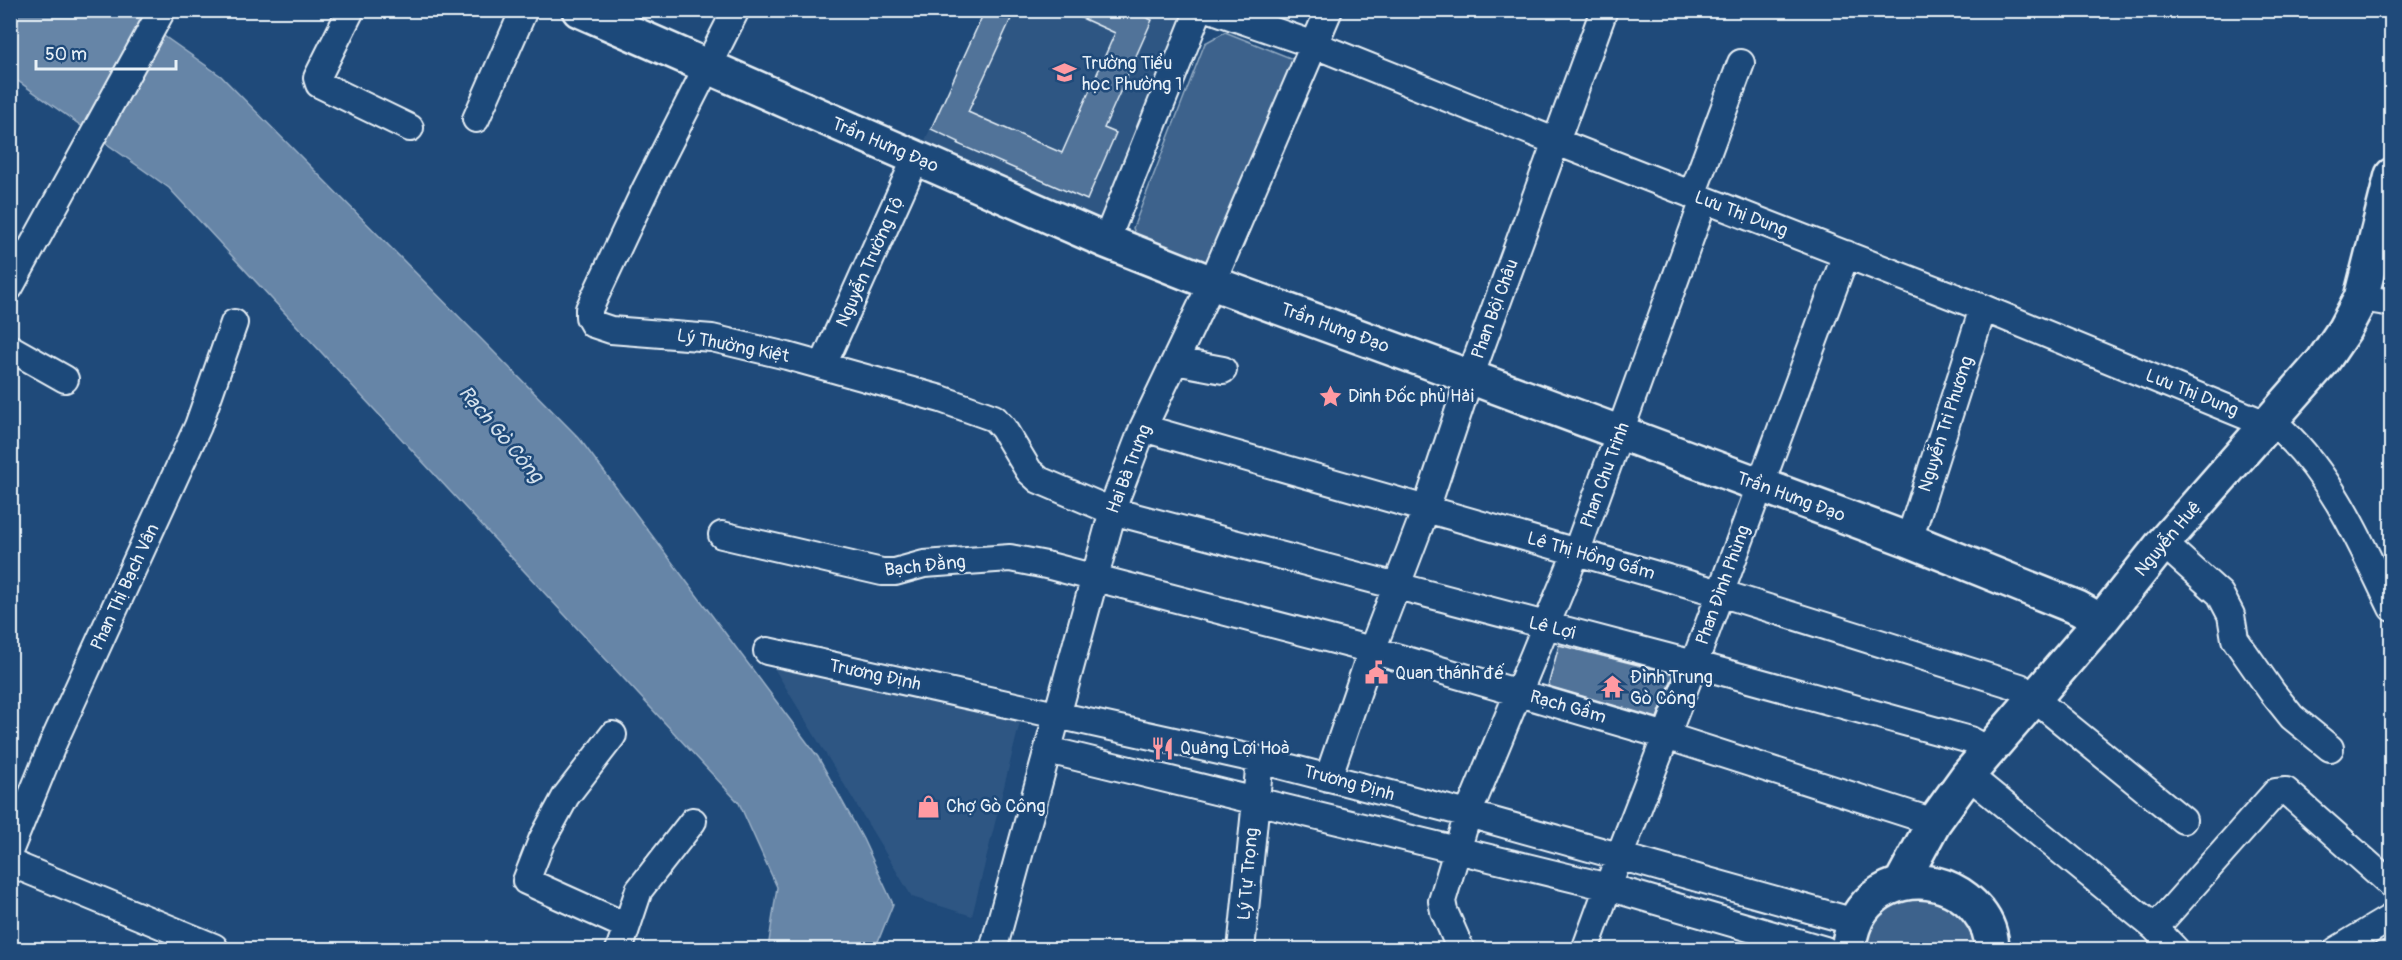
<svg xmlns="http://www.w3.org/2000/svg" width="2402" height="960" viewBox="0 0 2402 960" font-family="Pangolin,sans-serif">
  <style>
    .built { fill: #2e5683 }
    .green { fill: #3c628c; stroke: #92aac2; stroke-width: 1.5 }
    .water { fill: #6685a7; stroke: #9ab0c7; stroke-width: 1.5 }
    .building { fill: #517399; stroke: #e8f1f8; stroke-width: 1.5 }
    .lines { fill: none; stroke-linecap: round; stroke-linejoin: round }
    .minor-casing { stroke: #e8f1f8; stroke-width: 30 }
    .major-casing { stroke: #e8f1f8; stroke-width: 38 }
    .minor { stroke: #1f4a7a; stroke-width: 26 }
    .major { stroke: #1f4a7a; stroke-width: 33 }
    .labels { text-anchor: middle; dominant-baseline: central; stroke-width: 5; stroke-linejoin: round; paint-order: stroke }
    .poi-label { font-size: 18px; fill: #e8f1f8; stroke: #1f4a7a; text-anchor: start }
    .street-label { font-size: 18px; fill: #e8f1f8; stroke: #1f4a7a }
    .water-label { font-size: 20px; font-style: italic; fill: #d4e1ec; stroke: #1f4a7a }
  </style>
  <rect width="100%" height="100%" fill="#1f4a7a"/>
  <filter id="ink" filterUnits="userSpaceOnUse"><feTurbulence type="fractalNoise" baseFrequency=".0167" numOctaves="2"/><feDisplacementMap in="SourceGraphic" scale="12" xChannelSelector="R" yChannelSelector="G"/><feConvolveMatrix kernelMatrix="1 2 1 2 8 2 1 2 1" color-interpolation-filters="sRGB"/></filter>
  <g filter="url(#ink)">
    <!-- built -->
    <path class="built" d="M1176 10 1192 18 1111 230 921 149 985 11Z
      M771 663 1022 714 972 916 912 897Z"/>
    <!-- green -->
    <path class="green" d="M1225 32 1293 59 1300 83 1218 266 1202 272 1139 244 1133 228 1205 43Z
      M1905 891 1960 906 1976 942 1975 949 1862 950 1873 913Z"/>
    <!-- water -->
    <path class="water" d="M11 10 128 11 221 76 579 438 818 757 863 839 893 904 875 949H768L777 887 739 803 169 188 11 76Z"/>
    <!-- building -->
    <path class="building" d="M985 10H1015L968 112 1062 153 1115 33 1064 10H1129L1152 20 1104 128 1116 133 1087 200 958 144 959 142 931 129Z
      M1559 645 1674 674 1657 718 1548 686Z"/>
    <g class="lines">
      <defs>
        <path id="minor" d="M351 10 317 78 319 84 410 128
          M736 10 646 188 589 309V317L593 324 611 330 712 338 787 356 941 399 994 418 1003 428 1029 471 1039 480 1112 511 1694 664 1970 740 1990 751
          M1213 10 1315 45 1557 142 1983 308 2283 431C2334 479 2362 546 2392 608
          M476 119 524 10
          M1692 195 1741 63
          M1106 241 1199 10
          M10 287 162 10
          M2361 298 2392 303
          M10 348 65 379
          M1175 361 1223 370
          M823 365 916 158
          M1143 428 1720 593 2020 687 2183 820
          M722 535 882 572H895L924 564 1010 558 1046 565 1372 650 1666 736 1934 822
          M1909 540 1983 308
          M2163 543 2220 594 2231 615 2235 639 2272 692 2292 717 2330 748
          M767 651 1260 760 1468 814 1855 922
          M613 735 566 796 542 840 526 881 626 926
          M1048 750 1608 887 1825 950
          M1968 775 2155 928 2176 950
          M1328 778 1372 650 1426 509 1470 377 1604 10
          M10 849 54 741 198 426 234 323
          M10 863 214 947
          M2155 928 2276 792 2286 791 2392 885
          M619 950 639 890 693 821
          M993 950 1117 496 1143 428 1212 283 1329 10
          M1241 950 1260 760
          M1461 950 1444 911 1442 901 1468 814 1576 553 1704 200
          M1585 950 1619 857 1694 664 1846 254
          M2337 950 2392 917"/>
        <path id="major" d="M579 10 1106 241 1212 283 1470 377 1909 540 2078 608 2101 621
          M1901 883 1934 822 1968 775 2101 621 2163 543 2323 361 2344 330 2361 298 2392 175
          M1848 950C1850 936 1853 922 1862 910 1891 871 1949 874 1978 911 1987 922 1992 936 1992 950"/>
      </defs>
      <!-- minor casing -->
      <use href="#minor" class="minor-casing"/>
      <!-- major casing -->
      <use href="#major" class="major-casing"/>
      <!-- minor -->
      <use href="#minor" class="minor"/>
      <!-- major -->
      <use href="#major" class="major"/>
    </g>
  </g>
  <!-- icons -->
  <defs>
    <symbol id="school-bare" viewBox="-9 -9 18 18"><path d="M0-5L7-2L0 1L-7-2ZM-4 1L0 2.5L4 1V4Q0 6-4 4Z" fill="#ff9aa2" stroke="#1f4a7a" stroke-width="2.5" paint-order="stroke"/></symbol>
    <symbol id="sight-bare" viewBox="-9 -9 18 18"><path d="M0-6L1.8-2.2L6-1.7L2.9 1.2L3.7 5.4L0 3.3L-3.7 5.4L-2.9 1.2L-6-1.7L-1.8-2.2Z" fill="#ff9aa2" stroke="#1f4a7a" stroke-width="2.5" paint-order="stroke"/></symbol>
    <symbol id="civic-bare" viewBox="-9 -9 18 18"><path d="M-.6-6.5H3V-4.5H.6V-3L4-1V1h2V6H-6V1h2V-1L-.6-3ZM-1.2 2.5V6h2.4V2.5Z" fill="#ff9aa2" stroke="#1f4a7a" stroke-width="2.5" paint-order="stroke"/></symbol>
    <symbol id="temple-bare" viewBox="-9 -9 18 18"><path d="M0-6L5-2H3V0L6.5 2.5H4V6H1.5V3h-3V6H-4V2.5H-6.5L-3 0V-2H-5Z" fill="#ff9aa2" stroke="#1f4a7a" stroke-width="2.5" paint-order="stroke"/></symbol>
    <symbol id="restaurant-bare" viewBox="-9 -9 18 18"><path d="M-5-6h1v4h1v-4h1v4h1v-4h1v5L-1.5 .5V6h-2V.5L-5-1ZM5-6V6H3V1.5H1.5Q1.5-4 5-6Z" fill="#ff9aa2" stroke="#1f4a7a" stroke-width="2.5" paint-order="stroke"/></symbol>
    <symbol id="shop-bare" viewBox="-9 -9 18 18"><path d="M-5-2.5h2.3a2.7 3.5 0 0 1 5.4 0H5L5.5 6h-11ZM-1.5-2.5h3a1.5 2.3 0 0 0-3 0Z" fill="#ff9aa2" stroke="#1f4a7a" stroke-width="2.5" paint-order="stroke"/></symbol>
  </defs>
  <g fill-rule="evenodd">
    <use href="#school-bare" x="1048" y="56" width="33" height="33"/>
    <use href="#sight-bare" x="1314" y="380" width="33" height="33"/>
    <use href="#civic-bare" x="1360" y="656" width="33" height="33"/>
    <use href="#temple-bare" x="1596" y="670" width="33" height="33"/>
    <use href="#restaurant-bare" x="1146" y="732" width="33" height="33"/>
    <use href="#shop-bare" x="912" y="790" width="33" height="33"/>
  </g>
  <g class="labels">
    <!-- poi labels -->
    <g class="poi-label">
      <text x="1082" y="63">Trường Tiểu<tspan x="1082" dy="21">học Phường 1</tspan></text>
      <text x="1348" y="396">Dinh Đốc phủ Hải</text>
      <text x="1395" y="673">Quan thánh đế</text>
      <text x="1630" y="677">Đình Trung<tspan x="1630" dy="21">Gò Công</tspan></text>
      <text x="1180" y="748">Quảng Lợi Hoà</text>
      <text x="946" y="806">Chợ Gò Công</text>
    </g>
    <!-- street labels -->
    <g class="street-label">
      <text transform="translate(885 145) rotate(23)">Trần Hưng Đạo</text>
      <text transform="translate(1741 214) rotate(21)">Lưu Thị Dung</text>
      <text transform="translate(870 262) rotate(-66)">Nguyễn Trường Tộ</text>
      <text transform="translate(1495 309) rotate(-70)">Phan Bội Châu</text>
      <text transform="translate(1335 328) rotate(20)">Trần Hưng Đạo</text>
      <text transform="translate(733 346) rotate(11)">Lý Thường Kiệt</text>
      <text transform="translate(2192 393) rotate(22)">Lưu Thị Dung</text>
      <text transform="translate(1946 424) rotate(-72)">Nguyễn Tri Phương</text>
      <text transform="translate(1129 469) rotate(-69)">Hai Bà Trưng</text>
      <text transform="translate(1605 475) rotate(-70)">Phan Chu Trinh</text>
      <text transform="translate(1791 497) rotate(20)">Trần Hưng Đạo</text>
      <text transform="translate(2168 539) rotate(-50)">Nguyễn Huệ</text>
      <text transform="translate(1591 556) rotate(16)">Lê Thị Hồng Gấm</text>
      <text transform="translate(925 566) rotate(-6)">Bạch Đằng</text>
      <text transform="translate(1723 585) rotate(-70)">Phan Đình Phùng</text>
      <text transform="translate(125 587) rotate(-65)">Phan Thị Bạch Vân</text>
      <text transform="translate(1552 628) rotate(14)">Lê Lợi</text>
      <text transform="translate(875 675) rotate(12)">Trương Định</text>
      <text transform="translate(1568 707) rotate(16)">Rạch Gầm</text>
      <text transform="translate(1349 783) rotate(15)">Trương Định</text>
      <text transform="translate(1248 874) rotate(-85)">Lý Tự Trọng</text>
    </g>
    <!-- water labels -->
    <g class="water-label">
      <text transform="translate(501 434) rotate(50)">Rạch Gò Công</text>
    </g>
  </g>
  <!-- margin -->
  <rect width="2402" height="960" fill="none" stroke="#1f4a7a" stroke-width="36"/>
  <rect x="18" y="18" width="2366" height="924" fill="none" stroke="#e8f1f8" stroke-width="2" filter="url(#ink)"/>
  <!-- scale -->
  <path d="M36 60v9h140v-9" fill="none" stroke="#e8f1f8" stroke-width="3"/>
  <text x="45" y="60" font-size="18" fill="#e8f1f8" stroke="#1f4a7a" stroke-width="4.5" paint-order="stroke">50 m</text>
</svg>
